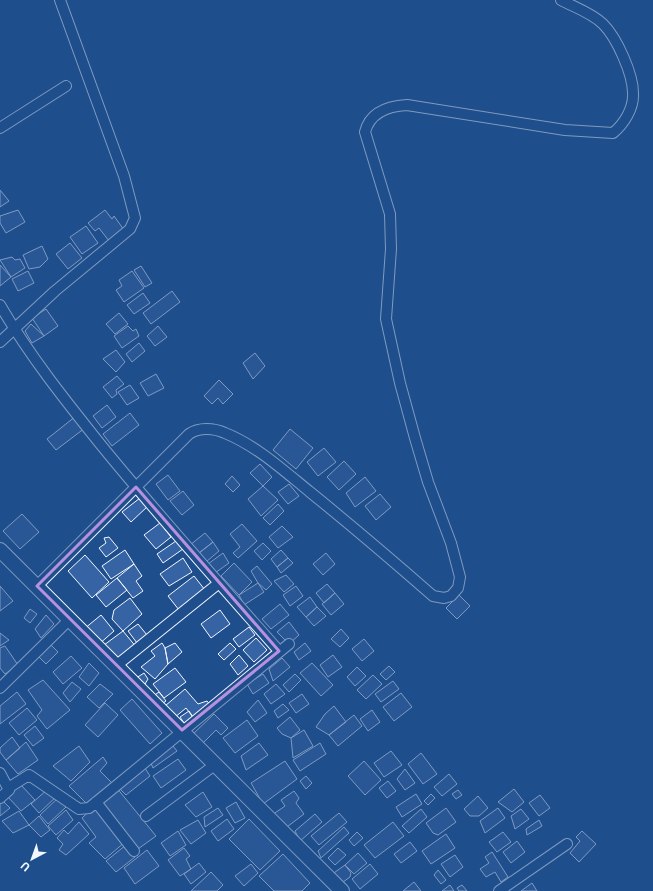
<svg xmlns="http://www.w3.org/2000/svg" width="653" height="891" viewBox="0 0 653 891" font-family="'Public Sans',sans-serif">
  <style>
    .building { fill: #3563a3; stroke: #f2f6ff }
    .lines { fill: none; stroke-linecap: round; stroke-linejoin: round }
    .street-casing { stroke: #f2f6ff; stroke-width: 12 }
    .secondary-casing { stroke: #f2f6ff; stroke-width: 16 }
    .street { stroke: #1f4e8c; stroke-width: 10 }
    .secondary { stroke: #1f4e8c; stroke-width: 14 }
    .marked { fill: none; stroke: #b691df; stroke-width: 3; stroke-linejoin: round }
  </style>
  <rect width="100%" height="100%" fill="#1f4e8c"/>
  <!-- building -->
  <path class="building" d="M0 190 9 201 0 207Z
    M18 210 25 222 6 233 0 223V216Z
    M105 210 112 219 114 216 124 230 109 241 99 228 95 231 88 223Z
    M86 226 98 243 82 254 70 237Z
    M70 243 82 258 68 269 56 254Z
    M42 246 48 259 40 267 29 269 23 255Z
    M12 257 15 260 20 259 25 268 11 277 0 260Z
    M0 265 11 277 0 286Z
    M141 266 152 283 145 287 134 270Z
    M28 271 34 283 18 291 12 279Z
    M132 271 144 288 124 302 116 290 122 286 119 280Z
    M172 291 180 302 151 324 143 313Z
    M143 293 150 303 134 314 127 305Z
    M46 309 58 326 44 336 32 318Z
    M119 313 128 324 115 334 106 324Z
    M31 324 44 336 32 343 25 331Z
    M128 326 133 331 136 329 139 336 122 348 114 336Z
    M158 326 167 337 155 346 147 336Z
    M139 343 145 351 132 362 126 354Z
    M116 350 125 362 116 372 103 359Z
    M255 353 265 366 253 379 243 363Z
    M156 374 164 388 148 396 140 383Z
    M117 376 124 384 116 390 117 394 112 398 103 387Z
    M219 380 233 394 223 404 218 398 212 404 204 396Z
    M130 385 139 398 127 405 118 392Z
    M107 405 116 417 102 428 93 416Z
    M130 413 139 425 112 446 103 434Z
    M76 416 85 428 56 450 47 439Z
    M290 429 313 448 296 469 273 450Z
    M324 448 336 462 318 476 307 462Z
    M344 461 356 474 339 490 327 477Z
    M260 464 272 477 263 486 250 473Z
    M168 475 180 491 168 500 156 484Z
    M232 476 240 485 233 492 225 484Z
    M365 477 376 491 355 507 346 493Z
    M289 484 299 496 288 504 278 492Z
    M263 486 278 500 261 516 248 499Z
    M183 491 194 505 182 515 170 501Z
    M380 494 391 507 376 520 365 506Z
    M140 498 148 506 131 522 122 512Z
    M278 504 284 511 270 525 263 518Z
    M22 514 39 532 20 549 3 531Z
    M160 523 171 537 156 549 144 535Z
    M242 524 257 541 238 558 233 553 240 547 230 534Z
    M282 526 293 537 278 548 269 537Z
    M205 533 213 542 198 554 190 545Z
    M109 537 118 548 106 557 99 548 106 543 104 538Z
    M176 541 183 549 163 563 157 554Z
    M213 542 219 551 206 562 195 556Z
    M263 543 271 551 262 560 254 551Z
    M125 550 134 564 111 579 102 566Z
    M281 550 288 558 277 567 271 559Z
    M223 553 229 563 215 573 208 564Z
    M326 553 335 564 323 575 313 564Z
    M85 555 109 582 92 598 68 571Z
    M183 558 192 572 169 586 160 574Z
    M288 558 293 563 281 573 277 567Z
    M234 563 252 582 239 595 221 576Z
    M134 564 142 576 136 581 143 591 133 598 117 578Z
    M257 566 272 584 266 590 258 583 251 571Z
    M286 575 294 584 284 592 274 581Z
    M194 576 205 590 179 610 168 596Z
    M117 578 127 590 106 607 96 595Z
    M258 583 264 592 244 605 239 595Z
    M327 584 335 593 324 603 316 593Z
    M0 586 13 601 0 611Z
    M296 586 303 596 290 606 283 595Z
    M335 593 344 604 331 615 322 604Z
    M459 595 470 606 457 619 446 608Z
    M310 597 317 607 306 617 297 607Z
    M130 598 142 614 123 631 112 619 114 610Z
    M280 604 289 615 271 629 262 619Z
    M317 607 326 616 314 626 306 617Z
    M30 609 37 614 30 623 24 618Z
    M220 610 230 624 211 638 201 624Z
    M46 615 54 624 41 638 35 629Z
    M101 615 114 631 98 645 84 629Z
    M289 622 299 635 289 644 277 632Z
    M138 624 147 635 137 643 128 631Z
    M249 627 255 635 239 647 233 639Z
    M341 629 349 638 340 647 331 639Z
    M123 631 137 648 114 666 100 648Z
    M0 633 9 640 0 646Z
    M256 638 267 650 254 662 243 650Z
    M364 639 374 651 362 661 352 649Z
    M162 643 165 648 168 664 155 679 141 667 155 656 151 651Z
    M175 643 182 652 168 664 165 648Z
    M230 643 236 649 224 660 218 654Z
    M305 643 311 651 299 660 294 652Z
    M51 645 58 652 46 664 39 657Z
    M5 646 18 665 5 674 0 668V648Z
    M239 655 248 666 238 675 230 664Z
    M333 655 342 667 328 677 320 665Z
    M71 656 82 668 63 684 53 672Z
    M282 658 290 667 273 681 269 669Z
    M89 663 99 673 89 686 79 677Z
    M312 663 333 685 321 696 300 673Z
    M389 666 395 672 386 680 380 674Z
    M357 667 366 676 355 686 347 677Z
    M175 668 186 682 164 698 153 684Z
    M144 673 148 679 145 684 146 687 133 680Z
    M263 674 269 683 253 694 247 684Z
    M295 674 301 680 289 692 283 685Z
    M373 675 382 684 366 699 357 690Z
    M43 680 70 710 47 729 37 716 42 710 28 690Z
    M393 681 399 689 381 702 375 694Z
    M72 682 81 689 70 702 63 693Z
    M100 684 113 694 99 708 87 697Z
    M276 684 285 694 271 704 264 694Z
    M185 689 198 704 207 701 212 707 195 720 186 708 174 718 165 706Z
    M17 692 26 704 0 724V706Z
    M159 692 166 701 156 708 149 699Z
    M401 693 412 707 394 721 383 707Z
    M302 694 309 704 296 713 289 703Z
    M132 699 162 733 150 744 120 710Z
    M258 700 267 713 255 722 247 712Z
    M105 703 118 715 98 737 85 725Z
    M283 704 289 710 278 718 274 711Z
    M334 706 346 722 329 735 316 727 325 714Z
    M27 708 37 720 19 735 9 723Z
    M372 710 380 722 368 731 360 719Z
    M189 711 195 720 186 726 180 717Z
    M214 714 228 728 221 735 216 730 203 743 193 734Z
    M354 715 362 726 338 746 329 735Z
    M290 717 300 730 291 738 282 734 277 728Z
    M247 720 258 736 235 753 223 738Z
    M35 726 44 738 33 746 24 735Z
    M304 730 313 746 293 758 291 738Z
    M12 737 20 748 6 760 0 752V748Z
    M26 742 38 760 18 774 6 760Z
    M259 743 268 755 246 770 241 756Z
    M320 743 326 754 300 771 293 760Z
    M79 746 90 762 71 781 53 766Z
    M173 746 177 751 153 768 150 761Z
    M391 751 402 765 384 777 374 763Z
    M421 753 437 774 423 784 408 764Z
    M103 757 107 763 100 771 112 783 87 804 69 786Z
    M178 759 186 770 161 788 153 776Z
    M285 761 297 779 263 804 251 783Z
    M364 761 381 780 365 795 348 776Z
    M143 765 150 776 126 795 117 786Z
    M405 769 415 783 405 790 397 779Z
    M449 774 457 784 442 796 434 787Z
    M306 776 312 783 306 789 300 781Z
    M388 781 396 791 387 798 379 788Z
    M21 785 35 800 21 811 7 796Z
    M116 787 156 836 138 849 99 802Z
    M49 788 57 796 39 813 31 804Z
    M514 789 524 802 512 812 498 802Z
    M458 790 462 795 456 799 452 794Z
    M294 791 299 798 296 803 304 814 283 830 272 815 285 806 281 800Z
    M203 792 212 807 196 817 185 805Z
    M416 794 422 804 402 817 396 807Z
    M431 794 435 798 428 805 424 801Z
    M540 795 550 808 539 816 529 803Z
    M478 796 488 808 479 816H470L464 809Z
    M58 798 66 807 48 824 40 815Z
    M2 800 10 808 0 816V801Z
    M236 802 245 818 235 823 226 808Z
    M96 805 125 842 105 859 89 843 96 837 82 818Z
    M218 808 223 815 205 827 204 817Z
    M446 808 456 822 438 835 433 833 426 823Z
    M498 808 505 818 485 833 480 821Z
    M421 809 427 817 409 833 402 826Z
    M521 809 529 819 515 829 511 816Z
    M66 810 73 820 56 835 48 826Z
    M19 811 29 825 13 833 2 821Z
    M339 813 347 822 319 845 311 836Z
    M315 814 322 822 300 841 295 831Z
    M39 816 50 830 41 837 29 825Z
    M227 819 234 829 218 841 211 831Z
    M249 819 280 851 260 870 229 839Z
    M198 820 206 833 191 844 180 830Z
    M539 820 542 826 527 835 526 829Z
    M79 822 89 834 66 855 59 850 63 844 57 838 64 830 68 834Z
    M393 822 404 836 375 858 364 845Z
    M344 827 349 833 321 858 318 851Z
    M178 831 186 845 170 856 161 843Z
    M582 831 596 844 579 862 570 853 580 841 576 837Z
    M357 832 363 838 354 846 349 840Z
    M503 832 511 842 497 852 489 842Z
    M446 834 455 848 431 864 422 851Z
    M517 841 525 852 511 863 503 852Z
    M410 842 417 851 401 863 394 854Z
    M126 845 135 857 116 872 106 861Z
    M184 848 190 856 186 859 191 869 180 876 168 860Z
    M338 848 346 855 335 865 328 858Z
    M147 850 159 866 135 884 124 868Z
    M492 852 508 877 501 882 495 872 486 877 480 869 489 863 485 857Z
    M358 853 367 863 354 874 345 865Z
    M283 854 310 883 302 891H274L259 876Z
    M455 855 463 867 450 877 441 864Z
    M199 863 206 872 191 884 184 874Z
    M251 864 258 873 244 886 235 876Z
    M370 864 378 874 360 889 352 879Z
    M345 865 351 873 350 877 339 885 331 875Z
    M438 870 446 880 441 884 434 875Z
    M211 872 223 885 217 891H191Z
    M414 882 421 891H403Z
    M532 883 537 891H521Z
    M450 885 454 891H442Z
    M462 885 467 891H459L457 888Z"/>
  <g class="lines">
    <defs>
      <path id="street" d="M0 128 66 86
        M0 305C29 355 65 400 101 445 158 515 219 583 279 651
        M0 342 55 291 130 229 135 218 124 176 60 0
        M37 586 189 434C199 427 214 428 225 433 257 446 283 470 310 492 352 526 393 561 433 596L444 598 451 596 458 588 460 577 451 543 428 482 415 438 400 383 386 319 391 249 390 214 365 132C370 112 389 106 407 105L565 130 613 133C624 124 634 108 633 93 633 74 617 38 603 24 592 13 574 7 561 0
        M117 665 219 583
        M0 688 70 619
        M0 773 9 790 0 798
        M8 788 29 775 79 809 89 808 289 644
        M96 802 134 851
        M146 816 216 764
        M499 891 567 844"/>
      <path id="secondary" d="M0 550 342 891"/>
    </defs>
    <!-- street casing -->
    <use href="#street" class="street-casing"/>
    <!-- secondary casing -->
    <use href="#secondary" class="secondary-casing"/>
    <!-- street -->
    <use href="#street" class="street"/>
    <!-- secondary -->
    <use href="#secondary" class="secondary"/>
  </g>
  <!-- marked area -->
  <path d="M0 0H653V891H0ZM136 487 279 651 182 730 37 586Z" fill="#1f4e8c" fill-opacity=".55" fill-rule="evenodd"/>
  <path class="marked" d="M136 487 279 651 182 730 37 586Z"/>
  <!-- north arrow -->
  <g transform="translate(32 859) rotate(221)" stroke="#1f4e8c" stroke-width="3" paint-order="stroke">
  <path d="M0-3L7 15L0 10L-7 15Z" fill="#f2f6ff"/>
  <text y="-6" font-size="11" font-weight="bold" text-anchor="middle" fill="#f2f6ff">U</text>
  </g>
</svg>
